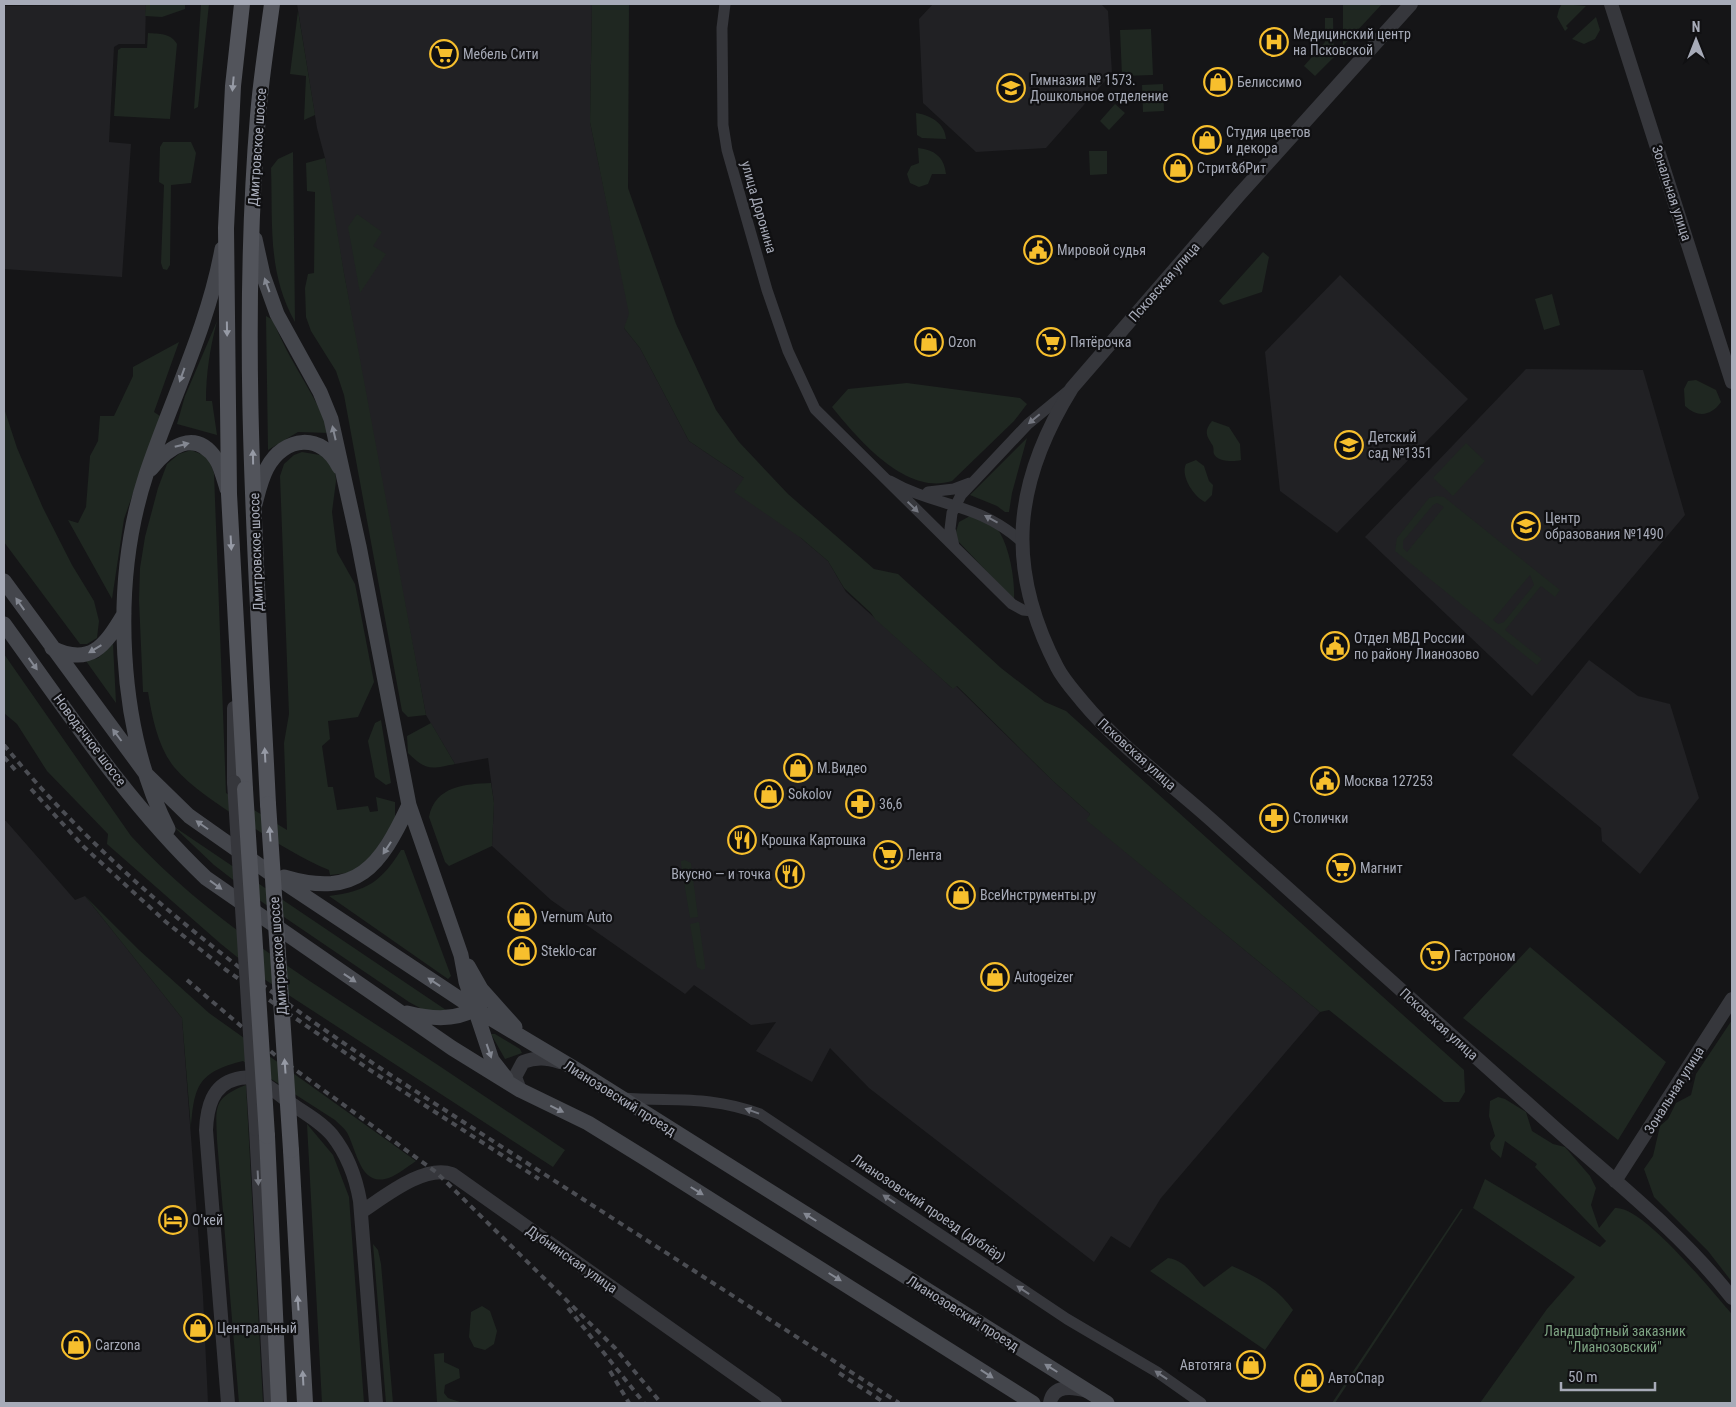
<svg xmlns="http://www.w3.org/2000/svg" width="1736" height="1407" viewBox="0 0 1736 1407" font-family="'Roboto Condensed',sans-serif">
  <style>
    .built { fill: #212124 }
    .green { fill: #1f2721; fill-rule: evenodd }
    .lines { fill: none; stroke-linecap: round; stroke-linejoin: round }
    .minor { stroke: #36373c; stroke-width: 11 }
    .tertiary { stroke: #36373c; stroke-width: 14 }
    .secondary { stroke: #44464c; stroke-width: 15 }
    .primary { stroke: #52545b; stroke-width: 16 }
    .rail { stroke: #4b4d53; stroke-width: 4; stroke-dasharray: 6 5; stroke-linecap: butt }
    .tertiary-bridge { stroke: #36373c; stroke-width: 14 }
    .primary-bridge { stroke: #52545b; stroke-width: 16 }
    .oneway { fill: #969aa5 }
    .oneway2 { fill: #848892 }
    .oneway3 { fill: #747780 }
    .labels { text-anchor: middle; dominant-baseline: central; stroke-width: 4.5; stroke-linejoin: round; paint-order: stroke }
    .poi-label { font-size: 14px; fill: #a7abb8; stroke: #101012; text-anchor: start }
    .street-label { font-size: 14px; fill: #a7abb8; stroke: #101012 }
    .park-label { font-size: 14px; fill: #7da382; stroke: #101012 }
  </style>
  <rect width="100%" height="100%" fill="#151517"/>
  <!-- built -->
  <path class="built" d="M146 4 145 44H119L114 47 109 142 131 144 122 277 4 269V6Z
    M297 4H592L590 122 631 319 624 328 640 348 689 441 744 478 801 538 828 561 846 592 952 688 956 686 1052 780 1090 814 1087 820 1320 1012 1161 1198 1130 1248 1111 1236 1094 1262 869 1088 830 1048 812 1082 756 1051 776 1022 751 1025 694 985 685 994 551 900 492 846 494 803 488 758 455 764 426 715 374 443 330 195 325 158 317 128Z
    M933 4H1101L1108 11 1112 73 1046 148 976 152 923 103 919 19Z
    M1340 275 1468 399 1337 533 1280 491 1265 352Z
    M1526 369 1643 370 1685 515 1532 696 1365 537Z
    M1589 660 1638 696 1670 704 1699 798 1640 874 1602 841 1601 828 1512 755Z
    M4 821H6L75 900 85 896 182 1018 203 1296 208 1403H4Z"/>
  <!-- green -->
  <path class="green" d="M146 4H185V9L162 17 145 16Z
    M201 4H209L198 107 194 109Z
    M592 4H629L628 188 676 324 716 410 739 442 788 494 874 569 898 574 1001 668 1045 702 1066 711 1464 1070 1465 1092 1459 1102H1444L1329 1010 1320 1012 1086 820 1090 814 1052 780 957 686 953 689 875 619 871 613 844 588 828 561 801 538 734 492 744 478 689 441 640 348 624 328 629 314 590 122Z
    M1343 4H1382L1343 46Z
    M1562 4 1586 6 1566 26 1568 28 1565 31 1557 17 1559 9Z
    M298 11 315 115 304 120 306 76 290 74Z
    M1596 17 1600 30 1595 39 1584 44 1572 39Z
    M1325 18H1333L1334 57 1315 76 1304 66 1325 42Z
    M1151 29 1153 75 1122 76 1120 30Z
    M148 33C159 34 171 33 177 44L170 119 114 116 118 50 121 48H147Z
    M1163 84 1164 111 1143 112 1142 85Z
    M1115 104 1125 113 1109 130 1100 121Z
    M916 113C930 115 945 123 946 139L922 138 917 135Z
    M163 142H191L196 153 191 183 171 185 170 265 167 270 163 269 161 263 164 185 159 182 160 147Z
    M918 148C935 150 944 157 946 174H932L928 184 919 187 910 183 907 174 911 166 919 163Z
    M1089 151H1107V174L1090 175Z
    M293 152 295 322C267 272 273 224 271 168L278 159Z
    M325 158 344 273 426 715 408 717 402 711 344 395 336 371 311 331 306 317 305 288 308 274 314 273 315 192 307 191 306 163Z
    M357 214 382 232 373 246 386 254 360 293 348 227Z
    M1263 252 1269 257 1262 292 1223 305 1219 301Z
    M1552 294 1560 325 1544 330 1535 299Z
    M266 316 273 320C288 360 315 393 330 433L298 432 268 450Z
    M217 321C210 348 206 373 206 401H212L217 435 177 424 185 396Z
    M179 342 154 412 160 416 124 519 112 599 68 520 78 523 86 507 90 456 98 441 100 416H114L133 376V367Z
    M1696 380 1716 390 1721 402C1711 416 1698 418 1685 406L1684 389 1688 381Z
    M907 383 1020 398 1027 404 1014 421 952 481C906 496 858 439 832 407L848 389Z
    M4 408 17 448 43 508 72 565 94 601 99 621 97 638 87 644H80L4 542Z
    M1212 421 1229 427 1240 444 1241 460C1235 462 1217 462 1214 454 1213 452 1214 449 1213 446 1207 436 1203 432 1212 421Z
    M1027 438 1012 493 1009 512H1005L997 506 970 495Z
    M1466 443 1485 461 1453 496 1433 478Z
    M191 450 208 457 214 473 226 793 287 830 284 743 289 714 280 476 284 464 294 455 302 452 320 455 335 468 336 481 332 512 337 552 355 584 374 682 358 717 328 721 330 739 322 746 328 787H333L337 810 368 806 370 812 378 811 376 797 395 802V820L366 865 347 873 330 875 329 870C297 857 270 838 240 819 218 804 192 788 174 767 158 747 152 717 148 692H143L139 600 140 568 145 537 158 488 167 464 179 454Z
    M1196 460 1204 466 1209 481 1213 485 1212 495 1205 502C1194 497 1180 476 1186 464Z
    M1437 496 1444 497 1560 590 1555 597 1541 586 1505 630 1542 659 1537 665 1395 551 1397 538 1429 498ZM1437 503 1444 507 1407 552 1403 548V541L1433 505ZM1530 575 1534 585 1504 622 1498 624 1493 620Z
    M970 516C979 517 996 525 1000 533 1010 550 1015 580 1014 600L957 540 955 535 959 522Z
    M113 644 116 703 86 661 98 658Z
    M4 654 131 836C200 911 282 963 366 1018 433 1061 499 1106 565 1150L553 1167 267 981 221 944 107 844 108 834 47 771 17 724 4 713Z
    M381 720 391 783 386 785 375 777 368 741 375 723Z
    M431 723 455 764C431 769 426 771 408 753L407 736Z
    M491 783 494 803 492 846 449 866 445 862 429 817C435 786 465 784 491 783Z
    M173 826 449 1012 431 1014 409 1002 262 902 214 865Z
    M401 850H404L451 976 448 979 329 896C367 891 381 882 401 850Z
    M685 860 691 863 698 917 690 918 681 864V861Z
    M85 896 139 950 209 1013 416 1161C407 1167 395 1177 385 1179 359 1185 356 1146 346 1131 343 1127 338 1123 335 1120L243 1061C198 1072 194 1086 191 1129L182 1018Z
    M699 922 705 965V969L702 970 697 967 690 924Z
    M1530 947 1666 1062 1618 1140 1463 1018Z
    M1732 1020V1282L1708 1251 1654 1197 1644 1169 1653 1156 1660 1126 1668 1119 1676 1103 1691 1095 1696 1074Z
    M491 1034H495L520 1049 522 1053 505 1059Z
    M246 1085 263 1403H239L217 1140C216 1108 212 1098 246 1085Z
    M1498 1097 1505 1099 1526 1112 1532 1131 1553 1144 1565 1147 1590 1176 1596 1188 1591 1205 1599 1228 1615 1208C1643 1205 1713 1293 1732 1314V1403H1480L1547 1309 1575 1277 1473 1208 1485 1179 1600 1247 1606 1241 1535 1167 1537 1164 1505 1141 1501 1158 1491 1149 1490 1143 1495 1136 1489 1116 1490 1101Z
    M307 1124 333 1155 349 1197 364 1403H322Z
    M1461 1209H1463L1335 1403H1332Z
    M373 1244 378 1250 381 1264 393 1403H386Z
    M1168 1258C1187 1261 1191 1275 1204 1287L1232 1266C1256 1276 1278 1288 1293 1310L1265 1350 1150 1271Z
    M482 1306 490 1311 497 1331 494 1344 485 1350 474 1347 469 1337 471 1312Z
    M444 1353V1362L459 1369 460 1378 445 1385 444 1393 448 1398 463 1403H431L437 1402 434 1354Z"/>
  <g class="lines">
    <!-- minor -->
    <path class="minor" d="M725 4 722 28 723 125 727 150 767 290 788 351 815 409 1012 604 1023 610 1033 611
      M890 481C935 507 977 502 1021 541
      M928 492 954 489 970 483
      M954 546 950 529 952 513 961 495 1028 424 1068 391
      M622 1098C674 1102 708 1095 760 1114L1067 1319 1157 1372 1201 1403"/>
    <!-- tertiary -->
    <path class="tertiary" d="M1411 4 1239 195 1072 388C1013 483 1005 567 1057 667 1063 679 1073 690 1082 701 1121 748 1172 784 1217 825 1327 924 1437 1022 1546 1120 1610 1178 1679 1230 1732 1298
      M1611 4 1732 382
      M234 782V708
      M520 1090 515 1077 523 1062C537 1057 546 1058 560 1062
      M256 1129 271 1403
      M1615 1181 1732 999
      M361 1212C384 1197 424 1164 452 1174L775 1403
      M228 1403 206 1130C207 1108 212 1085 236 1079 243 1077 249 1077 255 1079 269 1085 281 1096 293 1105 307 1114 322 1123 332 1135 347 1154 356 1178 360 1201L376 1403
      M1050 1403C1053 1384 1073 1387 1087 1391"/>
    <!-- secondary -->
    <path class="secondary" d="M255 239 263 275 277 314 320 392 331 419 359 546 409 805 461 955 466 982 492 1060 506 1078
      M151 469C168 447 195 428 216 459 221 467 224 479 227 489
      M255 504C258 493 261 479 267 468 284 436 322 432 339 467
      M4 581 146 774 189 816 270 873 475 1009 577 1070 1107 1403
      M4 624C67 711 128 804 206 878L452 1048 520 1090 588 1123 643 1157 1033 1403
      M52 648C90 667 105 646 124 614
      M168 829C117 728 111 582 146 475 171 400 208 327 222 249
      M284 877C358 899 380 866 409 805
      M468 966 481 989 515 1027
      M407 1013C431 1019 460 1022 480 1005"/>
    <!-- primary -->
    <path class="primary" d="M242 4 233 86 226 228 229 494 245 789
      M268 804C257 575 239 344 258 116 261 78 267 41 272 4
      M267 1136 279 1403
      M291 1150 305 1403"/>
    <!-- rail -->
    <path class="rail" d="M4 745C111 876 249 980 389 1074L899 1403
      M4 757 17 772
      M31 789 84 847 166 922 226 970 370 1070 539 1179
      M187 980 275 1055 436 1172 615 1348 661 1403
      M568 1308 644 1403
      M610 1371 629 1403
      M839 1373 885 1403"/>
    <!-- tertiary-bridge -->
    <path class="tertiary-bridge" d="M234 782 256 1129"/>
    <!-- primary-bridge -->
    <path class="primary-bridge" d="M245 789 267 1136
      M268 804 291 1150"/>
  </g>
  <!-- one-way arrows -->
  <defs><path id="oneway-solid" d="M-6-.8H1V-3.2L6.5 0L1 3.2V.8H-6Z" transform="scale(1.25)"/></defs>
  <g class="oneway">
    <use href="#oneway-solid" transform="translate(233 84) rotate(95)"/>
    <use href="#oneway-solid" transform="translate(227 329) rotate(89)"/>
    <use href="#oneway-solid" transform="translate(253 457) rotate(-91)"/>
    <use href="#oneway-solid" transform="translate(231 543) rotate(87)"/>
    <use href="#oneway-solid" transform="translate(265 755) rotate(-93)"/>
    <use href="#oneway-solid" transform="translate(270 834) rotate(-94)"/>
    <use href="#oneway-solid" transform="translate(285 1066) rotate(-94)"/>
    <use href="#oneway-solid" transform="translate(298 1303) rotate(-94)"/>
    <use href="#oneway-solid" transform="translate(303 1378) rotate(-93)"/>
  </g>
  <g class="oneway2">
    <use href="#oneway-solid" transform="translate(267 285) rotate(-110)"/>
    <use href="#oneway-solid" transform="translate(182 375) rotate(110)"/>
    <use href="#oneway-solid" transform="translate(334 433) rotate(-103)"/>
    <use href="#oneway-solid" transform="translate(182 445) rotate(-14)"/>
    <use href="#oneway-solid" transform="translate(20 604) rotate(-125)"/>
    <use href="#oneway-solid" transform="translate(95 649) rotate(149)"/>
    <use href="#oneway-solid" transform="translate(33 664) rotate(54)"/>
    <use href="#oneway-solid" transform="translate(117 735) rotate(-127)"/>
    <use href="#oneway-solid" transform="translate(202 825) rotate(-145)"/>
    <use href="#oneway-solid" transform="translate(387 848) rotate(123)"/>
    <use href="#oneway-solid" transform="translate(216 885) rotate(36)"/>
    <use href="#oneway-solid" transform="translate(350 978) rotate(34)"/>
    <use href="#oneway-solid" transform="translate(434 982) rotate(-146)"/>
    <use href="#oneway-solid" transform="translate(489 1051) rotate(71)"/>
    <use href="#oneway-solid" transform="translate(557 1109) rotate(26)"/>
    <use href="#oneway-solid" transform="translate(697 1191) rotate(32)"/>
    <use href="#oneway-solid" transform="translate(810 1217) rotate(-148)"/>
    <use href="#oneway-solid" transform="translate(835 1277) rotate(32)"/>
    <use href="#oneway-solid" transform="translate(1051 1368) rotate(-148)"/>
    <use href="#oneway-solid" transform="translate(987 1374) rotate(33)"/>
  </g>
  <g class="oneway3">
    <use href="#oneway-solid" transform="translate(1034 419) rotate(140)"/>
    <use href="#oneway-solid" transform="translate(913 507) rotate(44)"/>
    <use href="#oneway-solid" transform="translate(991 519) rotate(-151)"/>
    <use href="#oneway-solid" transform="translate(752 1111) rotate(-160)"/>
    <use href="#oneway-solid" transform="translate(258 1178) rotate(87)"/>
    <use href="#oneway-solid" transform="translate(889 1199) rotate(-146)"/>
    <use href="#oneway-solid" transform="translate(1023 1290) rotate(-146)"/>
    <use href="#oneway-solid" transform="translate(1161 1375) rotate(-146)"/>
  </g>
  <!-- icons -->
  <defs>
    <symbol id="hospital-ring" viewBox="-11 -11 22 22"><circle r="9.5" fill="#101012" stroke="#f7bf2d" stroke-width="1.5"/><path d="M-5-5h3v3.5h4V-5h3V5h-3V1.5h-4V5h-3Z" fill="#f7bf2d"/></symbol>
    <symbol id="supermarket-ring" viewBox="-11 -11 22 22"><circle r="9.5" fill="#101012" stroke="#f7bf2d" stroke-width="1.5"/><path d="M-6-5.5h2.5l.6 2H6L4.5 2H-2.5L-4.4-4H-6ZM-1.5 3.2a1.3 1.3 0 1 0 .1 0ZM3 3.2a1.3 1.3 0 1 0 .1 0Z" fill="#f7bf2d"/></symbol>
    <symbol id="shop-ring" viewBox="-11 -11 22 22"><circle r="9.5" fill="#101012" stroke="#f7bf2d" stroke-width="1.5"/><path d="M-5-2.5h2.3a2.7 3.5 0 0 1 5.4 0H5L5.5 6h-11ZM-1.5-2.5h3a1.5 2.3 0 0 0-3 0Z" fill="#f7bf2d"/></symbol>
    <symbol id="school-ring" viewBox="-11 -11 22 22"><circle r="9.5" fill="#101012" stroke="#f7bf2d" stroke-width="1.5"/><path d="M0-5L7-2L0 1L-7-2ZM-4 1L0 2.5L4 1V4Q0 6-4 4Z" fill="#f7bf2d"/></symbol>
    <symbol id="civic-ring" viewBox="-11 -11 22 22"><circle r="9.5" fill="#101012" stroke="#f7bf2d" stroke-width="1.5"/><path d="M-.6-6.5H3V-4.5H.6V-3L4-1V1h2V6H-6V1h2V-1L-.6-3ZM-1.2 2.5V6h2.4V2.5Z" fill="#f7bf2d"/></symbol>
    <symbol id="pharmacy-ring" viewBox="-11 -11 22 22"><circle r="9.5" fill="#101012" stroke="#f7bf2d" stroke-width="1.5"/><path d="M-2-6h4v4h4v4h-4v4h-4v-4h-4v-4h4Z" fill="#f7bf2d"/></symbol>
    <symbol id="restaurant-ring" viewBox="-11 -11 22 22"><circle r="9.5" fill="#101012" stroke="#f7bf2d" stroke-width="1.5"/><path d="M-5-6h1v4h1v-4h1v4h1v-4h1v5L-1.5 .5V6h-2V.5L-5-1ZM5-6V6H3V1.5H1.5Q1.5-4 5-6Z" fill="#f7bf2d"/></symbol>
    <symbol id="hotel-ring" viewBox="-11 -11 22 22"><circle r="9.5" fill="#101012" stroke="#f7bf2d" stroke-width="1.5"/><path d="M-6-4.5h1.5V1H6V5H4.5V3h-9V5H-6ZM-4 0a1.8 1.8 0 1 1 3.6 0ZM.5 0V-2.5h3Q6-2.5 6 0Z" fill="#f7bf2d"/></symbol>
  </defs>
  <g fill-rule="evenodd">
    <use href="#hospital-ring" x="1258" y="26" width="32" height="32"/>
    <use href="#supermarket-ring" x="428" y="38" width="32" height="32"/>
    <use href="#shop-ring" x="1202" y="66" width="32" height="32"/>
    <use href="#school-ring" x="995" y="72" width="32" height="32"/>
    <use href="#shop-ring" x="1191" y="124" width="32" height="32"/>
    <use href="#shop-ring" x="1162" y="152" width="32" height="32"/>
    <use href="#civic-ring" x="1022" y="234" width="32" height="32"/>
    <use href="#shop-ring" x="913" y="326" width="32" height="32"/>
    <use href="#supermarket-ring" x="1035" y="326" width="32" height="32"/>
    <use href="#school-ring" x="1333" y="429" width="32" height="32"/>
    <use href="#school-ring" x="1510" y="510" width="32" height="32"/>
    <use href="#civic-ring" x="1319" y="630" width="32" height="32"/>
    <use href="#shop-ring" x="782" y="752" width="32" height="32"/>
    <use href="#civic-ring" x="1309" y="765" width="32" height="32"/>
    <use href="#shop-ring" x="753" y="778" width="32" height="32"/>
    <use href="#pharmacy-ring" x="844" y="788" width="32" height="32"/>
    <use href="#pharmacy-ring" x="1258" y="802" width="32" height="32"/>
    <use href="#restaurant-ring" x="726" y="824" width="32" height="32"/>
    <use href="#supermarket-ring" x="872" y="839" width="32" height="32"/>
    <use href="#supermarket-ring" x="1325" y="852" width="32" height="32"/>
    <use href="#restaurant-ring" x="774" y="858" width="32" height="32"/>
    <use href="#shop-ring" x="945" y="879" width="32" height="32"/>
    <use href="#shop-ring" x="506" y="901" width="32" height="32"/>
    <use href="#shop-ring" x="506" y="935" width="32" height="32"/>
    <use href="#supermarket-ring" x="1419" y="940" width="32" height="32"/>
    <use href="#shop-ring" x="979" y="961" width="32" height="32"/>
    <use href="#hotel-ring" x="157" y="1204" width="32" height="32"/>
    <use href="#shop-ring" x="182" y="1312" width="32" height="32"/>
    <use href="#shop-ring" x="60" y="1329" width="32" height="32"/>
    <use href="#shop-ring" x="1235" y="1349" width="32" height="32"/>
    <use href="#shop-ring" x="1293" y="1362" width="32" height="32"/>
  </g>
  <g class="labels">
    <!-- poi labels -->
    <g class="poi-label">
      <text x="1293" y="34">Медицинский центр<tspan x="1293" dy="16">на Псковской</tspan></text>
      <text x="463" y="54">Мебель Сити</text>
      <text x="1030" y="80">Гимназия № 1573.<tspan x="1030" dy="16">Дошкольное отделение</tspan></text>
      <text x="1237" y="82">Белиссимо</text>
      <text x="1226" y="132">Студия цветов<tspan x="1226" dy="16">и декора</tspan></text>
      <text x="1197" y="168">Стрит&amp;бРит</text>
      <text x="1057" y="250">Мировой судья</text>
      <text x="948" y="342">Ozon</text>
      <text x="1070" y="342">Пятёрочка</text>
      <text x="1368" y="437">Детский<tspan x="1368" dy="16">сад №1351</tspan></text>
      <text x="1545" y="518">Центр<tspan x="1545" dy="16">образования №1490</tspan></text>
      <text x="1354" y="638">Отдел МВД России<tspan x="1354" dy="16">по району Лианозово</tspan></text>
      <text x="817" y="768">М.Видео</text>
      <text x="1344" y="781">Москва 127253</text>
      <text x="788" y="794">Sokolov</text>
      <text x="879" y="804">36,6</text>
      <text x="1293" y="818">Столички</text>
      <text x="761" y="840">Крошка Картошка</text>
      <text x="907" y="855">Лента</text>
      <text x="1360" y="868">Магнит</text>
      <text x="771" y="874" text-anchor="end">Вкусно — и точка</text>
      <text x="980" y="895">ВсеИнструменты.ру</text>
      <text x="541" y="917">Vernum Аuto</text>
      <text x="541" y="951">Steklo-car</text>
      <text x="1454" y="956">Гастроном</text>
      <text x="1014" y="977">Autogeizer</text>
      <text x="192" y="1220">О'кей</text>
      <text x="217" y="1328">Центральный</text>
      <text x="95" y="1345">Carzona</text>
      <text x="1232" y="1365" text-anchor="end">Автотяга</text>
      <text x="1328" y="1378">АвтоСпар</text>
    </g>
    <!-- street labels -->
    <g class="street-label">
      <text transform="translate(257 147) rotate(-86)">Дмитровское шоссе</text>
      <text transform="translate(1672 193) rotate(72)">Зональная улица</text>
      <text transform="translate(759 207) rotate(74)">улица Доронина</text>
      <text transform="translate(1164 282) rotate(-49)">Псковская улица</text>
      <text transform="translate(256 552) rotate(-92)">Дмитровское шоссе</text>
      <text transform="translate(90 740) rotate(53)">Новодачное шоссе</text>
      <text transform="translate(1137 754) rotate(42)">Псковская улица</text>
      <text transform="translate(278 956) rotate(-94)">Дмитровское шоссе</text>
      <text transform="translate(1439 1024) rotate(42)">Псковская улица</text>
      <text transform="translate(1674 1090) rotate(-58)">Зональная улица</text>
      <text transform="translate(620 1098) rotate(32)">Лианозовский проезд</text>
      <text transform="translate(929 1208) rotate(34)">Лианозовский проезд (дублёр)</text>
      <text transform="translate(572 1259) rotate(35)">Дубнинская улица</text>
      <text transform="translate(963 1313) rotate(32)">Лианозовский проезд</text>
    </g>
    <!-- park labels -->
    <g class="park-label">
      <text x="1615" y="1331">Ландшафтный заказник<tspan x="1615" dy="16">"Лианозовский"</tspan></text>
    </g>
  </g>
  <!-- border -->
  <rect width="1736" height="1407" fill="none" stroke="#a7abb8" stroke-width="10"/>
  <!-- north arrow -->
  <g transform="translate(1696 40)" stroke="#101012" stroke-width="4" paint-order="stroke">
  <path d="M0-4L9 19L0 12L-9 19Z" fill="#a7abb8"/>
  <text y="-8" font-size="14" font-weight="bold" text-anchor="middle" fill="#a7abb8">N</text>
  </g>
  <!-- scale -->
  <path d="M1561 1382v8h94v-8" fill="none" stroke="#a7abb8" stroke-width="2.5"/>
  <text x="1568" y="1382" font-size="15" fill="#a7abb8" stroke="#101012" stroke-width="4" paint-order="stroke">50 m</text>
</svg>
